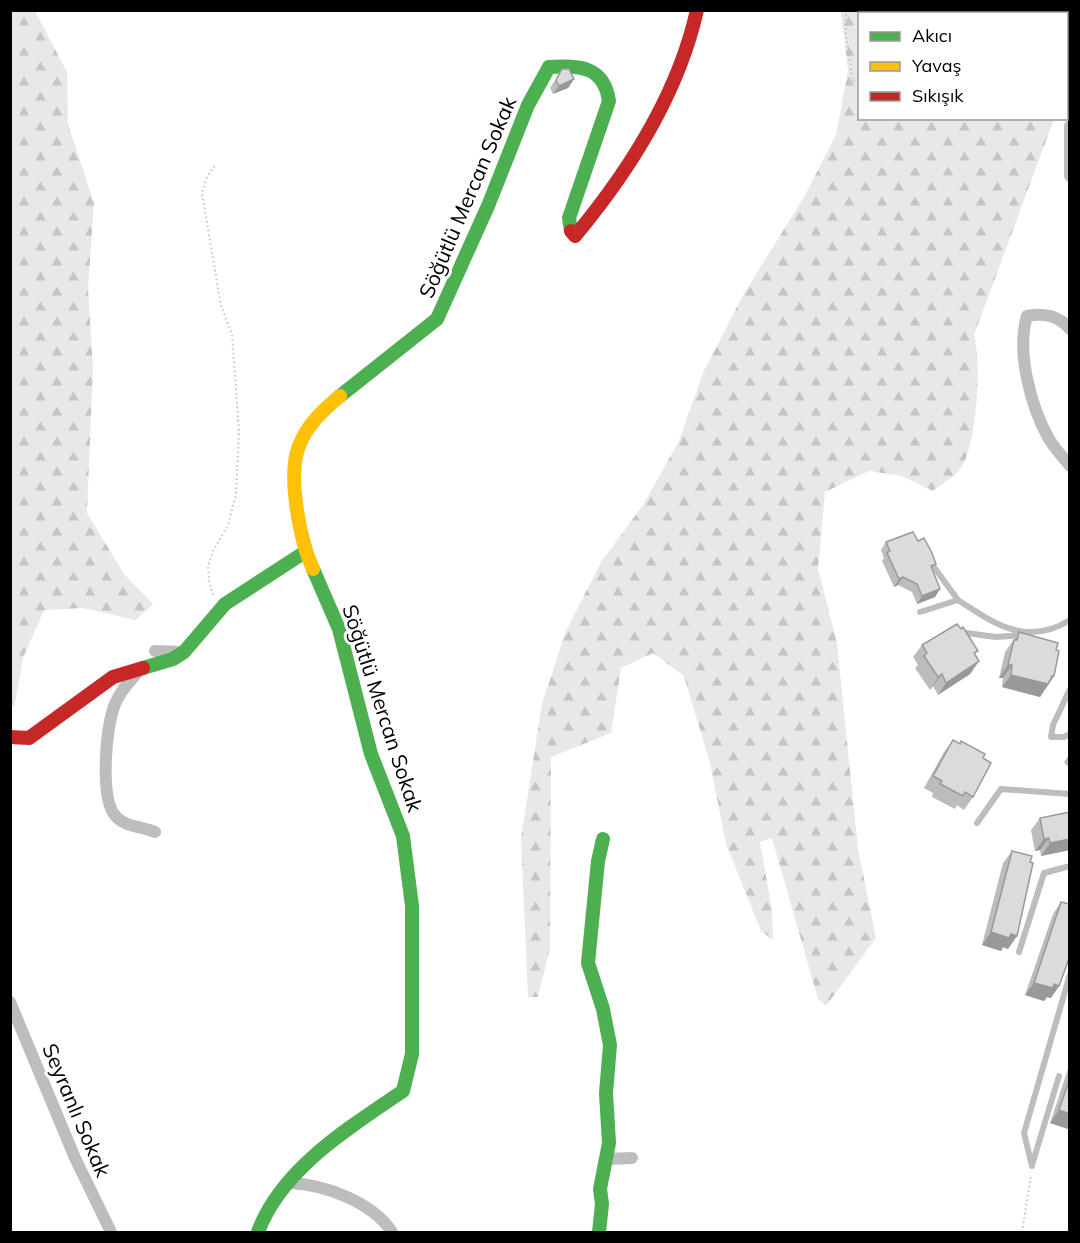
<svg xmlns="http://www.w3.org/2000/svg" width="1080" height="1243" viewBox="0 0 1080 1243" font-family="Mulish,sans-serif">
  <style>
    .forest { fill: url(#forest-firs) }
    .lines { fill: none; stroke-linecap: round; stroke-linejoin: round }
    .path { stroke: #c2c2c2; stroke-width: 2; stroke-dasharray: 1.5 3; stroke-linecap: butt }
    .lane { stroke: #bdbdbd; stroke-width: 6 }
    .street { stroke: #bdbdbd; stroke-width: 12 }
    .fast { stroke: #4caf50; stroke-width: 14 }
    .slow { stroke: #ffc107; stroke-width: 14 }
    .jam { stroke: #c62828; stroke-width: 14 }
    .wall { fill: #bcbcbc }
    .shaded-wall { fill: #999 }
    .building { fill: #dbdbdb; stroke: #999; stroke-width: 1.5 }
    .labels { text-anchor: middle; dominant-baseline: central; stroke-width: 6; stroke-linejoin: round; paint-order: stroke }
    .street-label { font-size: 21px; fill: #000; stroke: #fff }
  </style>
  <defs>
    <pattern id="forest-firs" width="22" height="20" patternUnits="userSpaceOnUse" patternTransform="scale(1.5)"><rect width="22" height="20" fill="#e8e8e8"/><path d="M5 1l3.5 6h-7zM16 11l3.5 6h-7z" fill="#c5c5c5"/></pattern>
  </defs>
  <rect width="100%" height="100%" fill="#fff"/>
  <!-- forest -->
  <path class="forest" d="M846 10H1069L1067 45 1066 14H860V118L1054 119 974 335C982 361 977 444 961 468 955 477 941 484 933 491L902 476 869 471 825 492 818 569 837 643 858 849 876 938 826 1006 818 999 772 838 760 842 772 910 773 940 761 931 726 844 710 763 684 676 653 653 621 668 611 733 551 757 550 948 538 997H528L521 838 542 704 565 633 601 562 643 505 679 441 703 373 742 297 804 197 836 135 848 71 841 12Z
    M10 11H35L67 72 68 124 94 203 88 288 93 368 87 513 124 574 153 604 136 620 83 608 44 610 23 658 14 708 10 704Z"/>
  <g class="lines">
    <!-- path -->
    <path class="path" d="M846 10V36L853 81 860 80
      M946 14 949 10
      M213 595 209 581 208 566 213 551 228 525 236 494 239 431 232 334 221 306 202 193 206 179 215 165
      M1022 1232 1031 1175"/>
    <!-- lane -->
    <path class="lane" d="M931 563 958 600
      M920 612 958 600C995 624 1027 647 1070 620
      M959 632 996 637 1023 635
      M1070 689 1053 725 1051 737H1064L1070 734
      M977 823 1001 789 1070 794
      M1019 952 1044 873 1070 866
      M1032 1165 1059 1076
      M1032 1166 1024 1133 1070 974"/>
    <!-- street -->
    <path class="street" d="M1070 126V176
      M1070 329C1058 315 1044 313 1027 316 1016 352 1031 407 1049 439 1055 449 1063 457 1070 466
      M155 651 183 652
      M139 671C130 681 120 691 115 704 106 726 100 794 114 814 123 827 141 826 155 832
      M10 1002 75 1158 111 1232
      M607 1159 632 1158
      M291 1183C326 1185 372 1202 392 1232"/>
    <!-- fast -->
    <path class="fast" d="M340 396 437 319 488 206 528 105 549 67C579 65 604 66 609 101L569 218 571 231
      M143 668 173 659 184 652 225 604 305 552
      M258 1232C281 1169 350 1127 403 1091L412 1054V906L403 836 371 754 339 629 313 569
      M599 1232 602 1204 600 1189 609 1143 606 1093 610 1045 603 1009 588 963 598 861 603 839"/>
    <!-- slow -->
    <path class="slow" d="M313 569C300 541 287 475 299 446 307 425 323 410 340 396"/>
    <!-- jam -->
    <path class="jam" d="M571 231 575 236C630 170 678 95 697 10
      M10 737 29 738 113 677 143 668"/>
  </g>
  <!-- wall -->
  <path class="wall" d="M562 69 574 79 568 88 553 94 550 88Z
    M918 541 936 564 932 569 940 589 935 597 917 604 912 592 898 585 894 587 882 561 884 558 881 550 886 542Z
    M1019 632 1056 650 1054 676 1040 697 1002 687 1003 678H999L1005 652Z
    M922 645 975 655 979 661 970 674 938 695 933 686 930 690 915 668 918 665 913 657Z
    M953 740 983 758 973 797 964 810 957 805 955 809 932 797 933 793 924 788 944 752Z
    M1070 754V769L1064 762Z
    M1070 812V850L1041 856 1040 850 1035 851 1031 830 1040 818Z
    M1012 851 1030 862 1008 949 1003 947 1001 951 982 945 1003 863Z
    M1061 902 1059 986 1051 998 1047 997 1044 1001 1025 995 1053 914Z
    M1070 1063V1127L1068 1129 1050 1123Z"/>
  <!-- shaded-wall -->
  <path class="shaded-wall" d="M574 79 568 88 553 94 559 86Z
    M903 577 898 585 894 587 899 579Z
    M940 589 935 597 917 604 922 596Z
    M979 661 970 674 938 695 946 683Z
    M1008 665H1012L1003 678H999Z
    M942 674 930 690 938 677Z
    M1011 675 1052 676H1054L1040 697 1002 687Z
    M1049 838 1040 850 1035 851 1044 839Z
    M1070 839V850L1041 856 1050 843Z
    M991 932 1011 934 1017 936 1008 949 1003 947 1001 951 982 945Z
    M1034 983 1054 984 1059 986 1051 998 1047 997 1044 1001 1025 995Z
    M1059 1110 1070 1114V1127L1068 1129 1050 1123Z"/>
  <!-- building -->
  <path class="building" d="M562 69H569L574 79 559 86 556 80Z
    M913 532 918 541 924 538 932 553 936 564 931 566 940 589 922 596 917 584 903 577 899 579 887 553 890 551 886 542Z
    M957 624 961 629 963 627 978 651 974 653 979 661 946 683 942 674 938 677 924 656 927 653 922 645Z
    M1019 632 1058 643 1056 650 1059 651 1054 676H1052L1048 684 1011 675 1012 665H1008L1014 640H1017Z
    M953 740 960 744 961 741 985 754 983 758 991 763 973 797 965 792 963 796 940 784 942 781 933 776Z
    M1070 812V839L1050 843 1049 838 1044 839 1040 818Z
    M1012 851 1032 856 1030 862 1033 863 1017 936 1011 934 1009 938 991 932Z
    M1061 902 1070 904V956L1059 986 1054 984 1053 988 1034 983Z
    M1070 1078V1114L1059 1110Z"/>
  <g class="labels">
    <!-- street labels -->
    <g class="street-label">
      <text transform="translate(467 197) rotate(-67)">Söğütlü Mercan Sokak</text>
      <text transform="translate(383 708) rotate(72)">Söğütlü Mercan Sokak</text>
      <text transform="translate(77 1110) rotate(67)">Seyranlı Sokak</text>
    </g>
  </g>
  <!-- border -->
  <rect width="1080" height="1243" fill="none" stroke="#000000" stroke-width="24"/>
  <!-- legend -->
  <rect x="858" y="12" width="210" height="108" fill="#ffffff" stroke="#999999" stroke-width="1.5"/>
  <rect x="870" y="32" width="30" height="9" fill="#4caf50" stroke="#999999" stroke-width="1.5"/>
  <text x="912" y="42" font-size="18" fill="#000000">Akıcı</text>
  <rect x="870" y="62" width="30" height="9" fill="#ffc107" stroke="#999999" stroke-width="1.5"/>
  <text x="912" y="72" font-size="18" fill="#000000">Yavaş</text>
  <rect x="870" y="92" width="30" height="9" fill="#c62828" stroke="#999999" stroke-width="1.5"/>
  <text x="912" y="102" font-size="18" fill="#000000">Sıkışık</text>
</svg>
